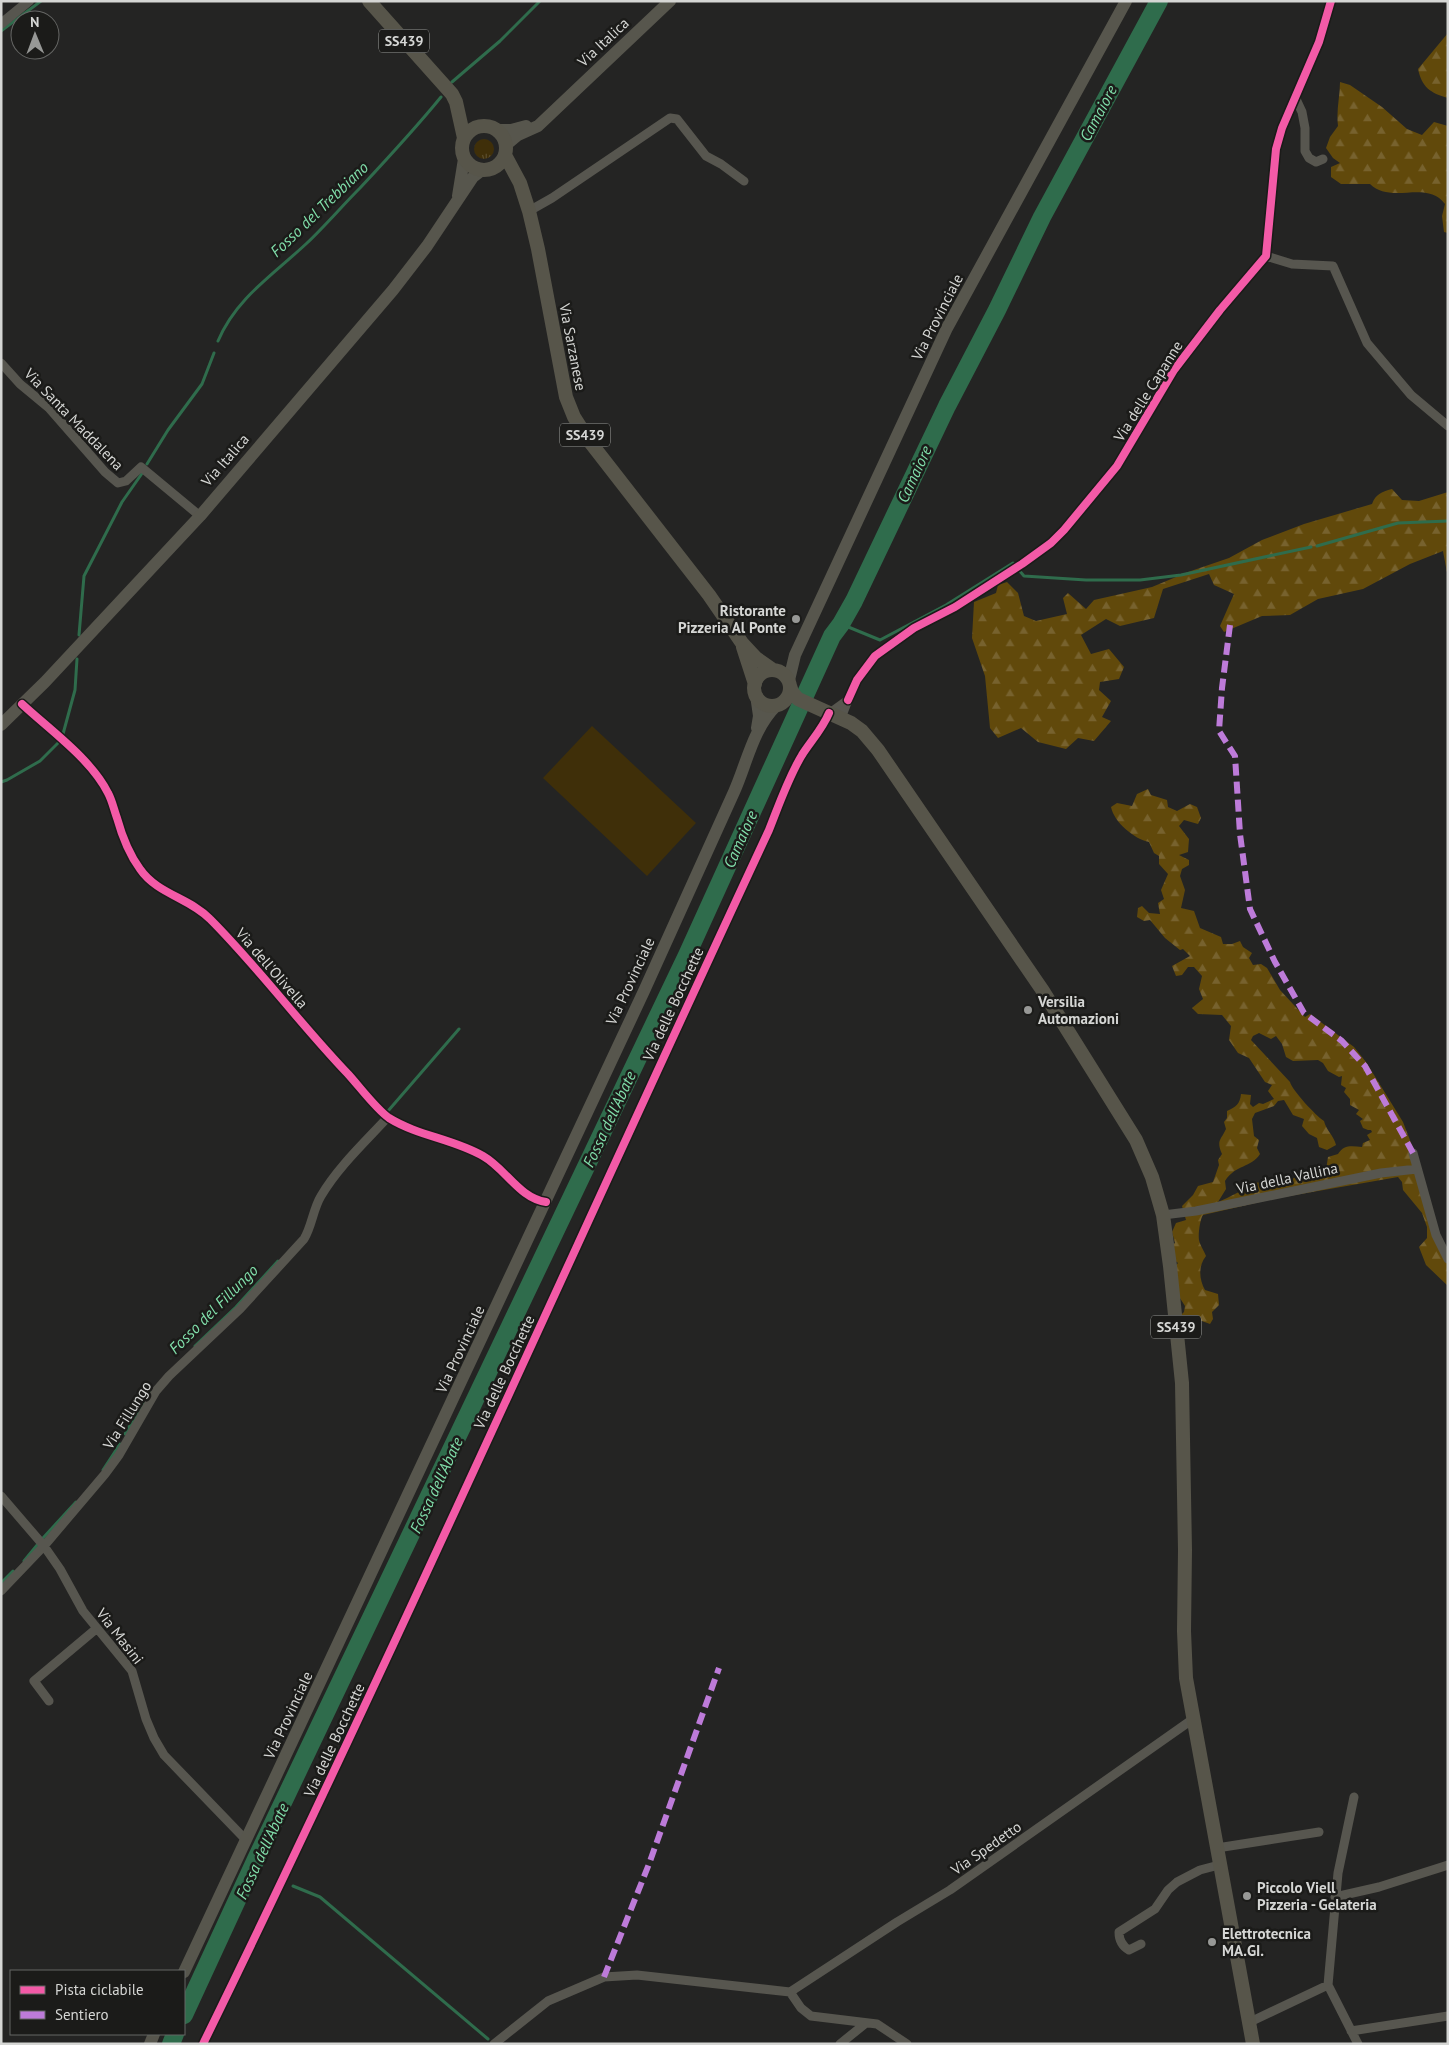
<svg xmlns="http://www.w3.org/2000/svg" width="1449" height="2045" viewBox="0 0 1449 2045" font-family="'PT Sans',sans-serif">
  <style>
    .grass { fill: url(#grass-tufts) }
    .forest { fill: url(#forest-firs); fill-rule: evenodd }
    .garden { fill: #3f2f09 }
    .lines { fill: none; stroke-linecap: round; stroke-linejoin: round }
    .stream { stroke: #2f6c4c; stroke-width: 3 }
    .river { stroke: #2f6c4c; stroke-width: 18 }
    .minor { stroke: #57564f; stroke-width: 9 }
    .tertiary { stroke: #57564f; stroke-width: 10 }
    .secondary { stroke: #57564d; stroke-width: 12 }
    .primary { stroke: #57554a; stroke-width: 14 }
    .quiet { stroke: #bd7bd9; stroke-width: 6; stroke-dasharray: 12 6; stroke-linecap: butt }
    .cycleway-casing { stroke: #1b1b19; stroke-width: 11 }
    .cycleway { stroke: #f35aa7; stroke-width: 8 }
    .poi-dot { fill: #979896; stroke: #1b1b19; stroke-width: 2 }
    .labels { text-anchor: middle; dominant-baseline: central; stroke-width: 5; stroke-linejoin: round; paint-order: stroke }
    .shield { fill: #1b1b19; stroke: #9d9e9c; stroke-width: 1 }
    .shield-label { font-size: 14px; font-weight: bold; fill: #d5d6d4 }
    .street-label { font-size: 15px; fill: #d5d6d4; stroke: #1b1b19 }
    .poi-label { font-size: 15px; font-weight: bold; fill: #d5d6d4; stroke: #1b1b19; text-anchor: start }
    .water-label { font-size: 16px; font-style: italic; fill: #80deaa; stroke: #1b1b19 }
  </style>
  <defs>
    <pattern id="grass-tufts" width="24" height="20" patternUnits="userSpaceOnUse" patternTransform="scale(1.25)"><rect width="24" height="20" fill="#3f2f09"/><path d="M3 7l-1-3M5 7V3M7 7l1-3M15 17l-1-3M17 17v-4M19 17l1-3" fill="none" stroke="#5a4c2c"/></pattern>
    <pattern id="forest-firs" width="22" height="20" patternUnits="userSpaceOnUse" patternTransform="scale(1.25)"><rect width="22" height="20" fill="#61490b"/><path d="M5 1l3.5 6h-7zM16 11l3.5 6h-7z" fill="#77622e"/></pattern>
  </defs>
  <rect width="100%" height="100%" fill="#242423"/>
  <!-- grass -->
  <path class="grass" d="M474 149a10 10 0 1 1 20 0a10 10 0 1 1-20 0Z"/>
  <!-- forest -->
  <path class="forest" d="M1448 33V98C1430 93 1422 87 1418 69Z
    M1340 82 1350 85 1382 107 1407 129 1422 135 1434 122 1448 126V233L1444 232 1442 216 1445 204C1427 179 1391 205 1370 184H1341L1331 177V167L1340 163 1333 158 1326 148 1330 137 1338 126C1336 110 1340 97 1340 82Z
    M1392 489 1402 500 1419 501 1448 492V578L1443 551 1410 564 1363 589 1318 599 1290 615 1262 616 1224 632 1220 626 1234 594 1214 585 1209 574 1163 589 1154 618 1120 626 1106 619 1081 635 1091 654 1109 649 1124 667 1119 679 1100 682 1099 690 1111 701 1102 717 1111 721 1094 741 1078 738 1066 749 1038 742 1021 728 998 738 990 728 985 676 972 638 974 602 996 593 998 585 1007 582 1018 593 1024 616 1036 621 1067 614 1063 598 1068 593 1086 609 1094 600 1152 587 1188 572 1229 558 1262 540 1304 524 1372 504C1376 494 1381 492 1392 489Z
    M1148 789 1151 795 1167 800 1168 807 1177 811 1190 804 1197 807 1201 818 1198 824 1184 820 1179 826 1189 839 1188 852 1179 855 1189 860V865L1182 869 1180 876 1185 890 1181 908 1194 911 1200 928 1221 937 1223 944H1232L1240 941 1243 947 1252 953 1249 958 1253 965 1261 964 1267 968 1280 990 1305 1017 1310 1014 1354 1047 1366 1062 1403 1122 1418 1161 1438 1234 1448 1251V1286L1426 1265 1419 1247 1427 1238V1227L1422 1213 1403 1190 1402 1182 1398 1177 1278 1198 1203 1215C1200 1219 1198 1235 1199 1240 1200 1245 1204 1251 1206 1256 1198 1266 1199 1279 1205 1290L1218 1294 1219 1305 1212 1312 1213 1319 1210 1324 1199 1320 1185 1321 1180 1316 1184 1312 1185 1306 1178 1295 1174 1268 1178 1263 1173 1259 1171 1246 1175 1243 1172 1232 1176 1223 1186 1220 1182 1206 1193 1195 1198 1186 1213 1182 1219 1165 1218 1160 1222 1154C1216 1140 1221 1140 1226 1129L1224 1122 1227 1118V1111C1236 1107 1240 1104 1241 1094L1251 1095 1250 1104 1253 1107 1259 1103 1263 1104 1274 1099 1268 1091 1272 1085 1265 1082 1249 1058 1238 1053 1229 1040 1231 1026 1222 1015 1198 1014 1192 1008 1203 999 1199 989 1202 976 1194 967H1188L1182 975 1176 976 1172 966 1190 956 1183 949 1180 950 1165 938 1150 920 1144 921 1137 917 1138 908 1142 906 1149 913 1160 914 1158 903 1164 899 1161 890 1168 874 1159 864V856L1154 853 1149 842C1134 839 1114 822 1111 807L1117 803 1132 806 1137 794ZM1259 1033 1271 1039 1276 1036 1282 1044 1286 1057 1293 1061 1318 1060 1323 1063 1328 1071 1339 1077 1342 1076 1341 1085 1346 1088 1344 1092 1350 1099V1105L1359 1110 1356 1114 1363 1119 1360 1121 1363 1128 1368 1130H1371L1372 1132 1367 1135 1370 1140 1363 1143 1362 1147C1352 1146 1344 1144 1338 1154L1328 1157 1326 1170C1314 1172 1291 1175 1284 1186L1265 1182 1253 1183 1250 1189C1239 1190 1229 1198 1218 1202L1226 1189 1225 1181C1236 1164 1251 1168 1260 1154L1257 1148 1259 1140 1254 1136 1252 1119 1255 1113 1274 1106 1278 1101 1284 1100 1293 1115 1304 1119 1302 1126 1309 1134 1317 1138 1319 1147 1327 1150 1336 1145C1334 1136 1326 1130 1324 1121 1316 1116 1292 1090 1290 1082L1251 1040 1253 1036Z"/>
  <!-- garden -->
  <path class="garden" d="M592 726 696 823 647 876 543 778Z"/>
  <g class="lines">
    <!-- stream -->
    <path class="stream" d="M1 31 41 1
      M452 82 500 41 540 1
      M218 341C236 298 274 274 307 243 325 226 342 206 360 188 388 158 415 129 441 97
      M147 464 168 430 202 384 214 353
      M1317 546 1398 523 1448 521
      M841 624 880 640 946 605 1013 563 1024 576 1086 580H1140L1181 575 1311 547
      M79 635 84 576 122 502 143 472
      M63 734 75 690 77 659
      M1 782 7 780 40 761 58 743
      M388 1111 459 1029
      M195 1346 236 1307 278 1261
      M125 1434 150 1392
      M103 1470 120 1444
      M43 1538 76 1502
      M24 1561 38 1544
      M1 1583 13 1571
      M293 1886 320 1897 488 2039"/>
    <!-- river -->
    <path class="river" d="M184 2015 256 1859 687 955 832 636 841 624 854 601 947 406 997 310 1042 217 1159 1
      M171 2044 175 2034"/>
    <!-- minor -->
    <path class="minor" d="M1295 97 1302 112 1305 128V151L1309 158 1316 162 1323 159
      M529 211 552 198 670 118 677 119 706 156 721 164 744 181
      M1266 256 1292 264 1333 266 1367 343 1411 395 1448 426
      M1 363 20 384 49 408 105 472 118 483 126 481 141 467 200 516
      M848 700 857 680 875 656 914 628 955 607 1022 564 1051 543 1064 530 1117 466 1174 370 1220 310 1266 256 1276 149 1282 128 1319 42 1331 1
      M22 704C50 730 91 759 108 793 112 800 114 810 117 818 122 836 129 854 140 869 157 894 190 898 210 919 259 968 300 1024 348 1074 359 1086 376 1109 389 1118 418 1136 454 1139 483 1156 506 1169 519 1198 546 1202
      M830 713 848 700 841 718
      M1413 1153 1436 1235 1448 1259
      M1163 1215 1196 1211 1381 1173 1417 1169
      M1 1496 44 1546 60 1569 83 1611 132 1671 146 1719 154 1738 164 1755 246 1840
      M1 1591 44 1546 105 1474 119 1455 156 1391 169 1376 240 1309 304 1239C312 1226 313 1209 321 1196 338 1167 365 1142 388 1117
      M49 1701 34 1681 96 1629
      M1354 1797 1338 1873 1328 1985 1358 2044
      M1217 1848 1319 1832
      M1335 1897 1379 1887 1448 1865
      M1141 1944 1129 1950C1122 1946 1119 1940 1119 1932L1155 1909 1168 1890 1177 1882 1200 1870 1219 1865
      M790 1992 897 1922 950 1890 1193 1719
      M790 1992 801 2008 811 2016 877 2024 907 2044
      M1250 2022 1328 1985
      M1351 2031 1448 2016
      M203 2044C399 1643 580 1235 769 830 779 805 788 778 802 755 811 741 823 728 829 713
      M494 2044 548 2001 604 1977 637 1975 790 1992
      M840 2044 866 2023"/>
    <!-- tertiary -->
    <path class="tertiary" d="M1 24 29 1"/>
    <!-- secondary -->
    <path class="secondary" d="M498 130H511L526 126
      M506 145 518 135 538 126 670 1
      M458 196 464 159
      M789 680 795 655 947 328 1126 1
      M756 695 759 716 757 728
      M1 725 45 682 200 516 393 290 427 246 473 177 482 170
      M184 1972C339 1646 492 1319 644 991 674 925 704 859 734 792 747 763 753 728 777 705
      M150 2044 154 2034"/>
    <!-- primary -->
    <path class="primary" d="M369 1 452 94 456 102 464 138
      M462 148a22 22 0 1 1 44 0a22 22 0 1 1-44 0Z
      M505 155 520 183 529 211 538 249 566 397 574 417 590 442 709 595 742 643 756 658 773 670
      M743 647 755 684
      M754 688a18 18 0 1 1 36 0a18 18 0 1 1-36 0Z
      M790 686 792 692 798 699 851 723 862 731 878 750 1043 991 1136 1140 1152 1177 1163 1215 1170 1266 1182 1383 1185 1550 1184 1631 1186 1678 1253 2044"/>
    <!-- quiet -->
    <path class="quiet" d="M1230 625 1222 688 1219 731 1235 756 1240 834 1250 909 1275 962 1304 1013 1342 1041 1365 1066 1413 1153
      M604 1977 649 1864 719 1668"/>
    <defs>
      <path id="cycleway" d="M848 700 857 680 875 656 914 628 955 607 1022 564 1051 543 1064 530 1117 466 1174 370 1220 310 1266 256 1276 149 1282 128 1319 42 1331 1
        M22 704C50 730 91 759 108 793 112 800 114 810 117 818 122 836 129 854 140 869 157 894 190 898 210 919 259 968 300 1024 348 1074 359 1086 376 1109 389 1118 418 1136 454 1139 483 1156 506 1169 519 1198 546 1202
        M203 2044C399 1643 580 1235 769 830 779 805 788 778 802 755 811 741 823 728 829 713"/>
    </defs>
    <!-- cycleway casing -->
    <use href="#cycleway" class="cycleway-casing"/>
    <!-- cycleway -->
    <use href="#cycleway" class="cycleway"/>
  </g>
  <!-- markers -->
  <g class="poi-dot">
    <circle cx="796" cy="619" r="5"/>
    <circle cx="1028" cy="1010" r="5"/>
    <circle cx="1247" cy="1896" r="5"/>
    <circle cx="1212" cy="1942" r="5"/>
  </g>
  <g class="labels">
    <!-- shield labels -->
    <g class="shield">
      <rect x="379" y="29.5" width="50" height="23" rx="4"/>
      <rect x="560" y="423.5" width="50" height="23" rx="4"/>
      <rect x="1151" y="1315.5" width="50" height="23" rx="4"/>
    </g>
    <g class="shield-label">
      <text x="404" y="41">SS439</text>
      <text x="585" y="435">SS439</text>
      <text x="1176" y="1327">SS439</text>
    </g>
    <!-- street labels -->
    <g class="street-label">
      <text transform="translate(603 42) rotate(-43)">Via Italica</text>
      <text transform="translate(937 317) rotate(-63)">Via Provinciale</text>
      <text transform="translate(573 347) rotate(79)">Via Sarzanese</text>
      <text transform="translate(1148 391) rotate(-58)">Via delle Capanne</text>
      <text transform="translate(74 419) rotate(46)">Via Santa Maddalena</text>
      <text transform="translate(225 460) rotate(-49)">Via Italica</text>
      <text transform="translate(272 968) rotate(49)">Via dell'Olivella</text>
      <text transform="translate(630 981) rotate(-65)">Via Provinciale</text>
      <text transform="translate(673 1004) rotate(-65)">Via delle Bocchette</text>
      <text transform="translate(1287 1178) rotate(-12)">Via della Vallina</text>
      <text transform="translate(460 1349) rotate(-65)">Via Provinciale</text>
      <text transform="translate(504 1372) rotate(-65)">Via delle Bocchette</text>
      <text transform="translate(127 1415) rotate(-58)">Via Fillungo</text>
      <text transform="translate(120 1636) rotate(52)">Via Masini</text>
      <text transform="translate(288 1715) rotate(-65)">Via Provinciale</text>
      <text transform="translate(334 1740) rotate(-65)">Via delle Bocchette</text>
      <text transform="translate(986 1848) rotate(-35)">Via Spedetto</text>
    </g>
    <!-- poi labels -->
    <g class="poi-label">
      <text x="786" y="610" text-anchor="end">Ristorante<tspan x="786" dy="17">Pizzeria Al Ponte</tspan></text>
      <text x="1038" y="1001">Versilia<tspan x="1038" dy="17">Automazioni</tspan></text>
      <text x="1257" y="1887">Piccolo Viell<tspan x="1257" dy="17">Pizzeria - Gelateria</tspan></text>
      <text x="1222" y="1933">Elettrotecnica<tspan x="1222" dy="17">MA.GI.</tspan></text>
    </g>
    <!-- water labels -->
    <g class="water-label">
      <text transform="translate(1098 113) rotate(-62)">Camaiore</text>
      <text transform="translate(319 209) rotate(-44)">Fosso del Trebbiano</text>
      <text transform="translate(914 474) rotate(-65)">Camaiore</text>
      <text transform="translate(740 839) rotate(-66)">Camaiore</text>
      <text transform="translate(609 1119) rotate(-65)">Fossa dell'Abate</text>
      <text transform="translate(213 1309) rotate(-45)">Fosso del Fillungo</text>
      <text transform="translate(436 1485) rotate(-65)">Fossa dell'Abate</text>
      <text transform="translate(262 1851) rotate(-65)">Fossa dell'Abate</text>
    </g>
  </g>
  <!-- border -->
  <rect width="1449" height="2045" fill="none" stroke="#d5d6d4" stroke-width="5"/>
  <!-- legend -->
  <rect x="10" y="1970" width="175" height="65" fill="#1b1b19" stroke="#656664"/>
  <rect x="20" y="1986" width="25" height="8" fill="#f35aa7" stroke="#656664"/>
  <text x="55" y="1995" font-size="15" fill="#d5d6d4">Pista ciclabile</text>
  <rect x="20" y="2011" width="25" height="8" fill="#bd7bd9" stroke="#656664"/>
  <text x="55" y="2020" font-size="15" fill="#d5d6d4">Sentiero</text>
  <!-- north arrow -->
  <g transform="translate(35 35) rotate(359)"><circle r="24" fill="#1b1b19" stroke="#656664"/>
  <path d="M0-4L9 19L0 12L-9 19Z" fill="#979896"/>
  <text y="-8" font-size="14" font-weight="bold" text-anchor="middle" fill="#d5d6d4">N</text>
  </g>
</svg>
